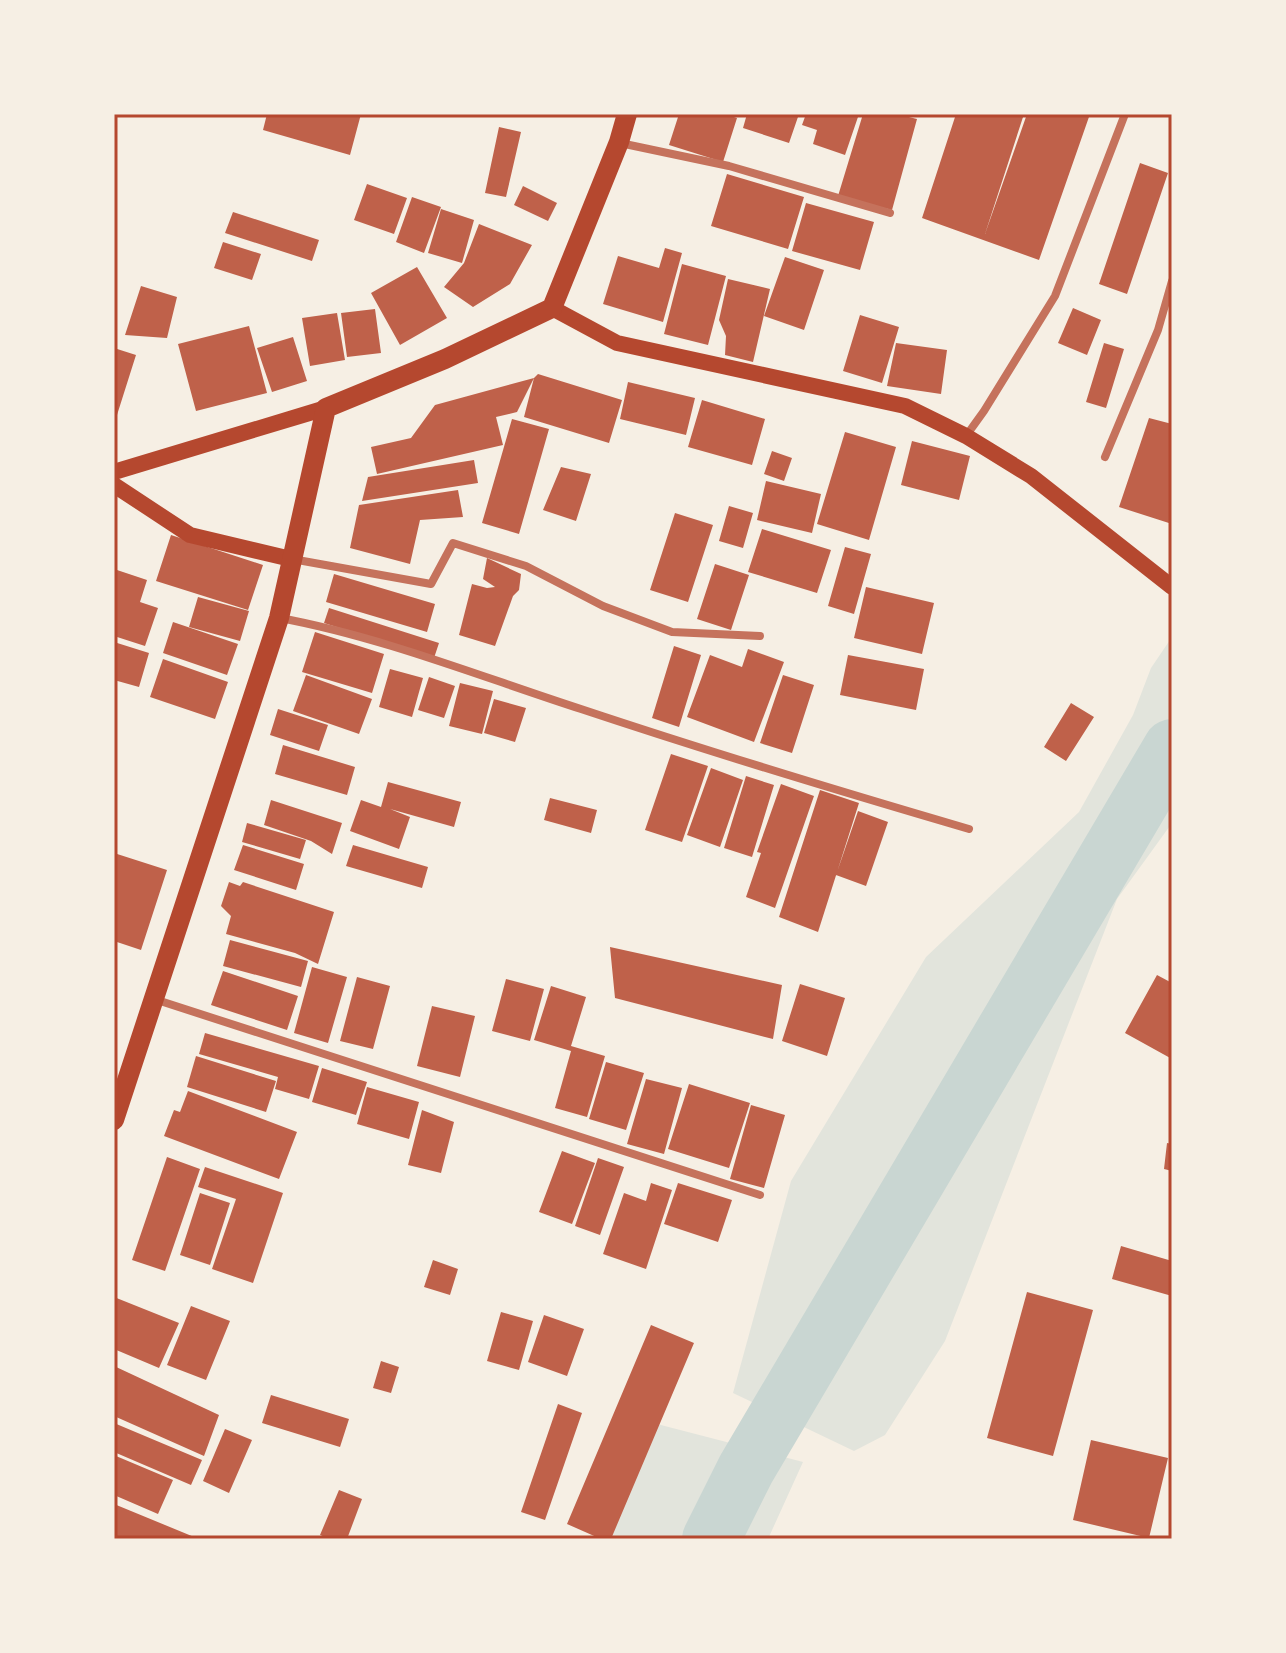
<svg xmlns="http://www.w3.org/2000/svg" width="1286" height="1653" viewBox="0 0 1286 1653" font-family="Raleway,sans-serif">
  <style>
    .green { fill: #e2e4dc }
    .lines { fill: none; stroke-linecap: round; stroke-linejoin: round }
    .river { stroke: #c9d6d2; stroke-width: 58 }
    .building { fill: #bf614a }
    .minor { stroke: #c5725c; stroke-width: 8 }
    .secondary { stroke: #b5482f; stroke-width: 16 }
    .primary { stroke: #b5482f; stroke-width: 20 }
    .neatline { fill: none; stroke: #b5482f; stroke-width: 3 }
  </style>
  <rect width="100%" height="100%" fill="#f6efe4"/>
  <!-- green -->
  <path class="green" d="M1172 637V823L1117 899 945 1341 885 1435 854 1451 733 1393 791 1181 926 957 1079 812 1133 715 1151 668Z
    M657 1424 803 1462 768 1539H598Z"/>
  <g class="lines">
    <!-- river -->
    <path class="river" d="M711 1539 746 1469 1172 748"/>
  </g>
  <!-- building -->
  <path class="building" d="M267 114H361L350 155 263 130Z
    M679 114H725L737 118 723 162 669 145Z
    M747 114H799L789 143 743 128Z
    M806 114H859L845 155 813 144 817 130 802 125Z
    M863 114H897L917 119 892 210 838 196Z
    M956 114H1024L985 234 1027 114H1090L1039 260 922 218Z
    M499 127 521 132 506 197 485 193Z
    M1140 163 1168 173 1127 294 1099 284Z
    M727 174 804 197 788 249 711 226Z
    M367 184 407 198 394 234 354 220Z
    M523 186 557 203 548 221 514 205Z
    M412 197 441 207 424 253 396 242Z
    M806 203 874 222 860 270 792 251Z
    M441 209 474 220 462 263 428 253Z
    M233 212 319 240 312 261 225 233Z
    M479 224 532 245 510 284 473 307 444 287 464 263Z
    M223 242 261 254 252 280 214 268Z
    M665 248 682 253 663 322 603 304 618 256 659 268Z
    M785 257 824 270 804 330 764 316Z
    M682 264 726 276 708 345 664 334Z
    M417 267 447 318 400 345 371 293Z
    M728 279 770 289 753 362 725 355 726 336 719 320Z
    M141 286 177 297 167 338 125 335Z
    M1073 308 1101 320 1087 355 1058 343Z
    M375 309 381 353 347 357 341 313Z
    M337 313 345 360 310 366 302 318Z
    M860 315 899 327 882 383 843 371Z
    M249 326 267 393 196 411 178 344Z
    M293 337 307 381 272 392 257 348Z
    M896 343 947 350 941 394 887 386Z
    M1104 343 1124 349 1106 408 1086 402Z
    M114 348 136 355 117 415 114 414Z
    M538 374 622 400 609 443 524 417 534 378 517 412 496 417 503 445 377 474 371 447 411 438 435 405 534 378Z
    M628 382 695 398 686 435 620 419Z
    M702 400 765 419 752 465 688 447Z
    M1149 418 1172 424V524L1119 507Z
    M512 419 549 429 519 534 482 523Z
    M845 432 896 447 869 540 817 524Z
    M912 441 970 456 959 500 901 485Z
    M772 451 792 458 784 481 764 474Z
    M474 460 478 483 362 501 368 477Z
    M561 467 591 474 576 521 543 510Z
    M766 481 821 494 812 533 757 520Z
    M458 490 463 517 420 520 410 564 350 548 359 505Z
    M729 506 753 513 743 548 719 541Z
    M675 513 713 525 688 602 650 590Z
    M762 529 831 550 817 593 748 572Z
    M171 535 263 565 248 610 156 581Z
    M845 547 871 554 854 614 828 606Z
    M487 558 521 574 519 590 513 596 495 646 459 635 472 584 487 588 495 587 483 579Z
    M715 564 749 575 731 630 697 619Z
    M114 569 147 580 140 602 158 608 145 646 114 636Z
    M334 574 435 604 427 632 326 602Z
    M866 587 934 603 922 654 854 638Z
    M198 597 249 611 240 641 189 627Z
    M329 608 439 643 434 658 324 623Z
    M173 622 238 644 227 675 163 653Z
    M315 632 384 654 372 693 302 672Z
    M114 642 149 653 139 687 114 680Z
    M674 646 701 655 679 727 652 718Z
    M748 649 784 662 754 742 687 717 710 655 742 667Z
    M848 655 924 669 916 710 840 695Z
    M163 659 228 682 215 719 150 697Z
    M390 669 423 678 412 717 379 707Z
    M306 675 372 699 359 734 293 711Z
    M783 675 814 685 792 753 760 743Z
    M429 677 455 686 444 718 418 710Z
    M460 683 493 691 482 734 449 726Z
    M494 699 526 708 515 742 484 733Z
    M1071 703 1094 717 1066 761 1044 747Z
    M278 709 328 725 319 751 270 735Z
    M283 745 355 767 347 795 275 774Z
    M671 754 708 766 682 842 645 830Z
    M711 768 743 780 720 847 687 835Z
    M746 776 774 785 752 857 724 848Z
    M388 782 461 802 454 827 390 809 410 817 399 849 350 831 361 800 381 807Z
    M781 784 814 796 775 908 746 897 761 853 757 852Z
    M820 790 859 803 818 932 779 917Z
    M550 798 597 810 591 833 544 820Z
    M271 800 342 823 332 854 311 841 264 825Z
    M858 811 888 822 866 886 836 875Z
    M247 823 306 840 300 859 242 842Z
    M243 845 304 864 296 890 234 870Z
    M353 845 428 867 422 888 346 866Z
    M114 853 167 870 141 950 114 941 116 890H114Z
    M229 882 240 886 243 882 334 912 318 964 295 953 226 934 231 916 221 906Z
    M230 940 308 961 301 987 223 966Z
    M610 947 782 985 773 1039 615 998Z
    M312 967 347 977 328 1043 294 1033Z
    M223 971 298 996 287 1030 211 1005Z
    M1157 975 1172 983V1059L1125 1033Z
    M357 977 390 986 373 1049 340 1041Z
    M506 979 544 989 530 1041 492 1031Z
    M800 984 845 998 827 1056 782 1041Z
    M551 986 586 997 571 1046 605 1056 587 1117 555 1108 571 1051 534 1040Z
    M432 1006 475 1016 460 1077 417 1066Z
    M205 1033 319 1066 309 1099 275 1089 278 1077 199 1054Z
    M196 1056 276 1081 266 1112 187 1087Z
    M606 1062 644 1073 626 1130 589 1119Z
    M322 1068 367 1082 356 1115 312 1102Z
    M646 1079 682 1088 664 1154 627 1144Z
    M689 1084 750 1103 729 1168 668 1149Z
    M367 1087 419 1102 409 1139 357 1124Z
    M188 1091 297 1132 279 1179 164 1136 174 1110 180 1112Z
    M751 1105 785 1115 764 1188 730 1179Z
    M422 1110 454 1122 441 1173 408 1165Z
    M1167 1143 1172 1144V1171L1164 1169Z
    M562 1151 595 1163 572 1224 539 1212Z
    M167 1157 200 1169 165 1271 132 1260Z
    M598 1158 624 1167 600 1235 575 1226Z
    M205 1167 283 1193 253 1283 212 1269 236 1199 198 1187Z
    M651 1183 672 1190 646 1269 603 1254 624 1193 646 1201Z
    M678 1183 732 1200 718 1242 664 1224Z
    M200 1193 230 1203 210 1265 180 1255Z
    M1121 1246 1172 1261V1296L1112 1279Z
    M433 1260 458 1269 450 1295 424 1287Z
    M1027 1292 1093 1310 1053 1456 987 1438Z
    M114 1297 179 1323 159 1368 114 1349Z
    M191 1306 230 1321 206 1380 167 1365Z
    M501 1312 533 1321 519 1370 487 1361Z
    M544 1315 584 1329 567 1376 528 1362Z
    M651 1325 694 1343 611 1539H601L567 1524Z
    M381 1361 399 1367 391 1393 373 1388Z
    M114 1366 219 1415 204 1456 114 1416Z
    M271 1395 349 1419 340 1447 262 1423Z
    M558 1404 582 1413 545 1520 521 1512Z
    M114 1423 202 1460 191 1485 114 1452Z
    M225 1429 252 1440 229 1493 203 1481Z
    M1091 1440 1168 1458 1149 1538 1073 1520Z
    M116 1456 173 1480 158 1514 114 1495Z
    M339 1490 362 1499 347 1539H330L320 1535Z
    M114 1504 199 1539H114Z"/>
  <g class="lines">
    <!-- minor -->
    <path class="minor" d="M620 143 729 166 890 213
      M966 436 984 411 1055 296 1125 114
      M1105 457 1158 330 1172 281
      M292 559 431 584 453 543 526 566 603 606 672 632 760 636
      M280 618C382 637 482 677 581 709 710 752 839 791 969 829
      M154 999 760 1195"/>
    <!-- secondary -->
    <path class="secondary" d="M552 308 617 343 905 406 966 436 1031 476 1172 587
      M114 472 326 408
      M114 485 190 535 291 559"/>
    <!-- primary -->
    <path class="primary" d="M114 1120 279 618 326 408 445 359 552 308 619 142 627 114"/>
  </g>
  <!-- border -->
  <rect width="1286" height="1653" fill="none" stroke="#f6efe4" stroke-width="232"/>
  <rect x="116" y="116" width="1054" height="1421" class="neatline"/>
</svg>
